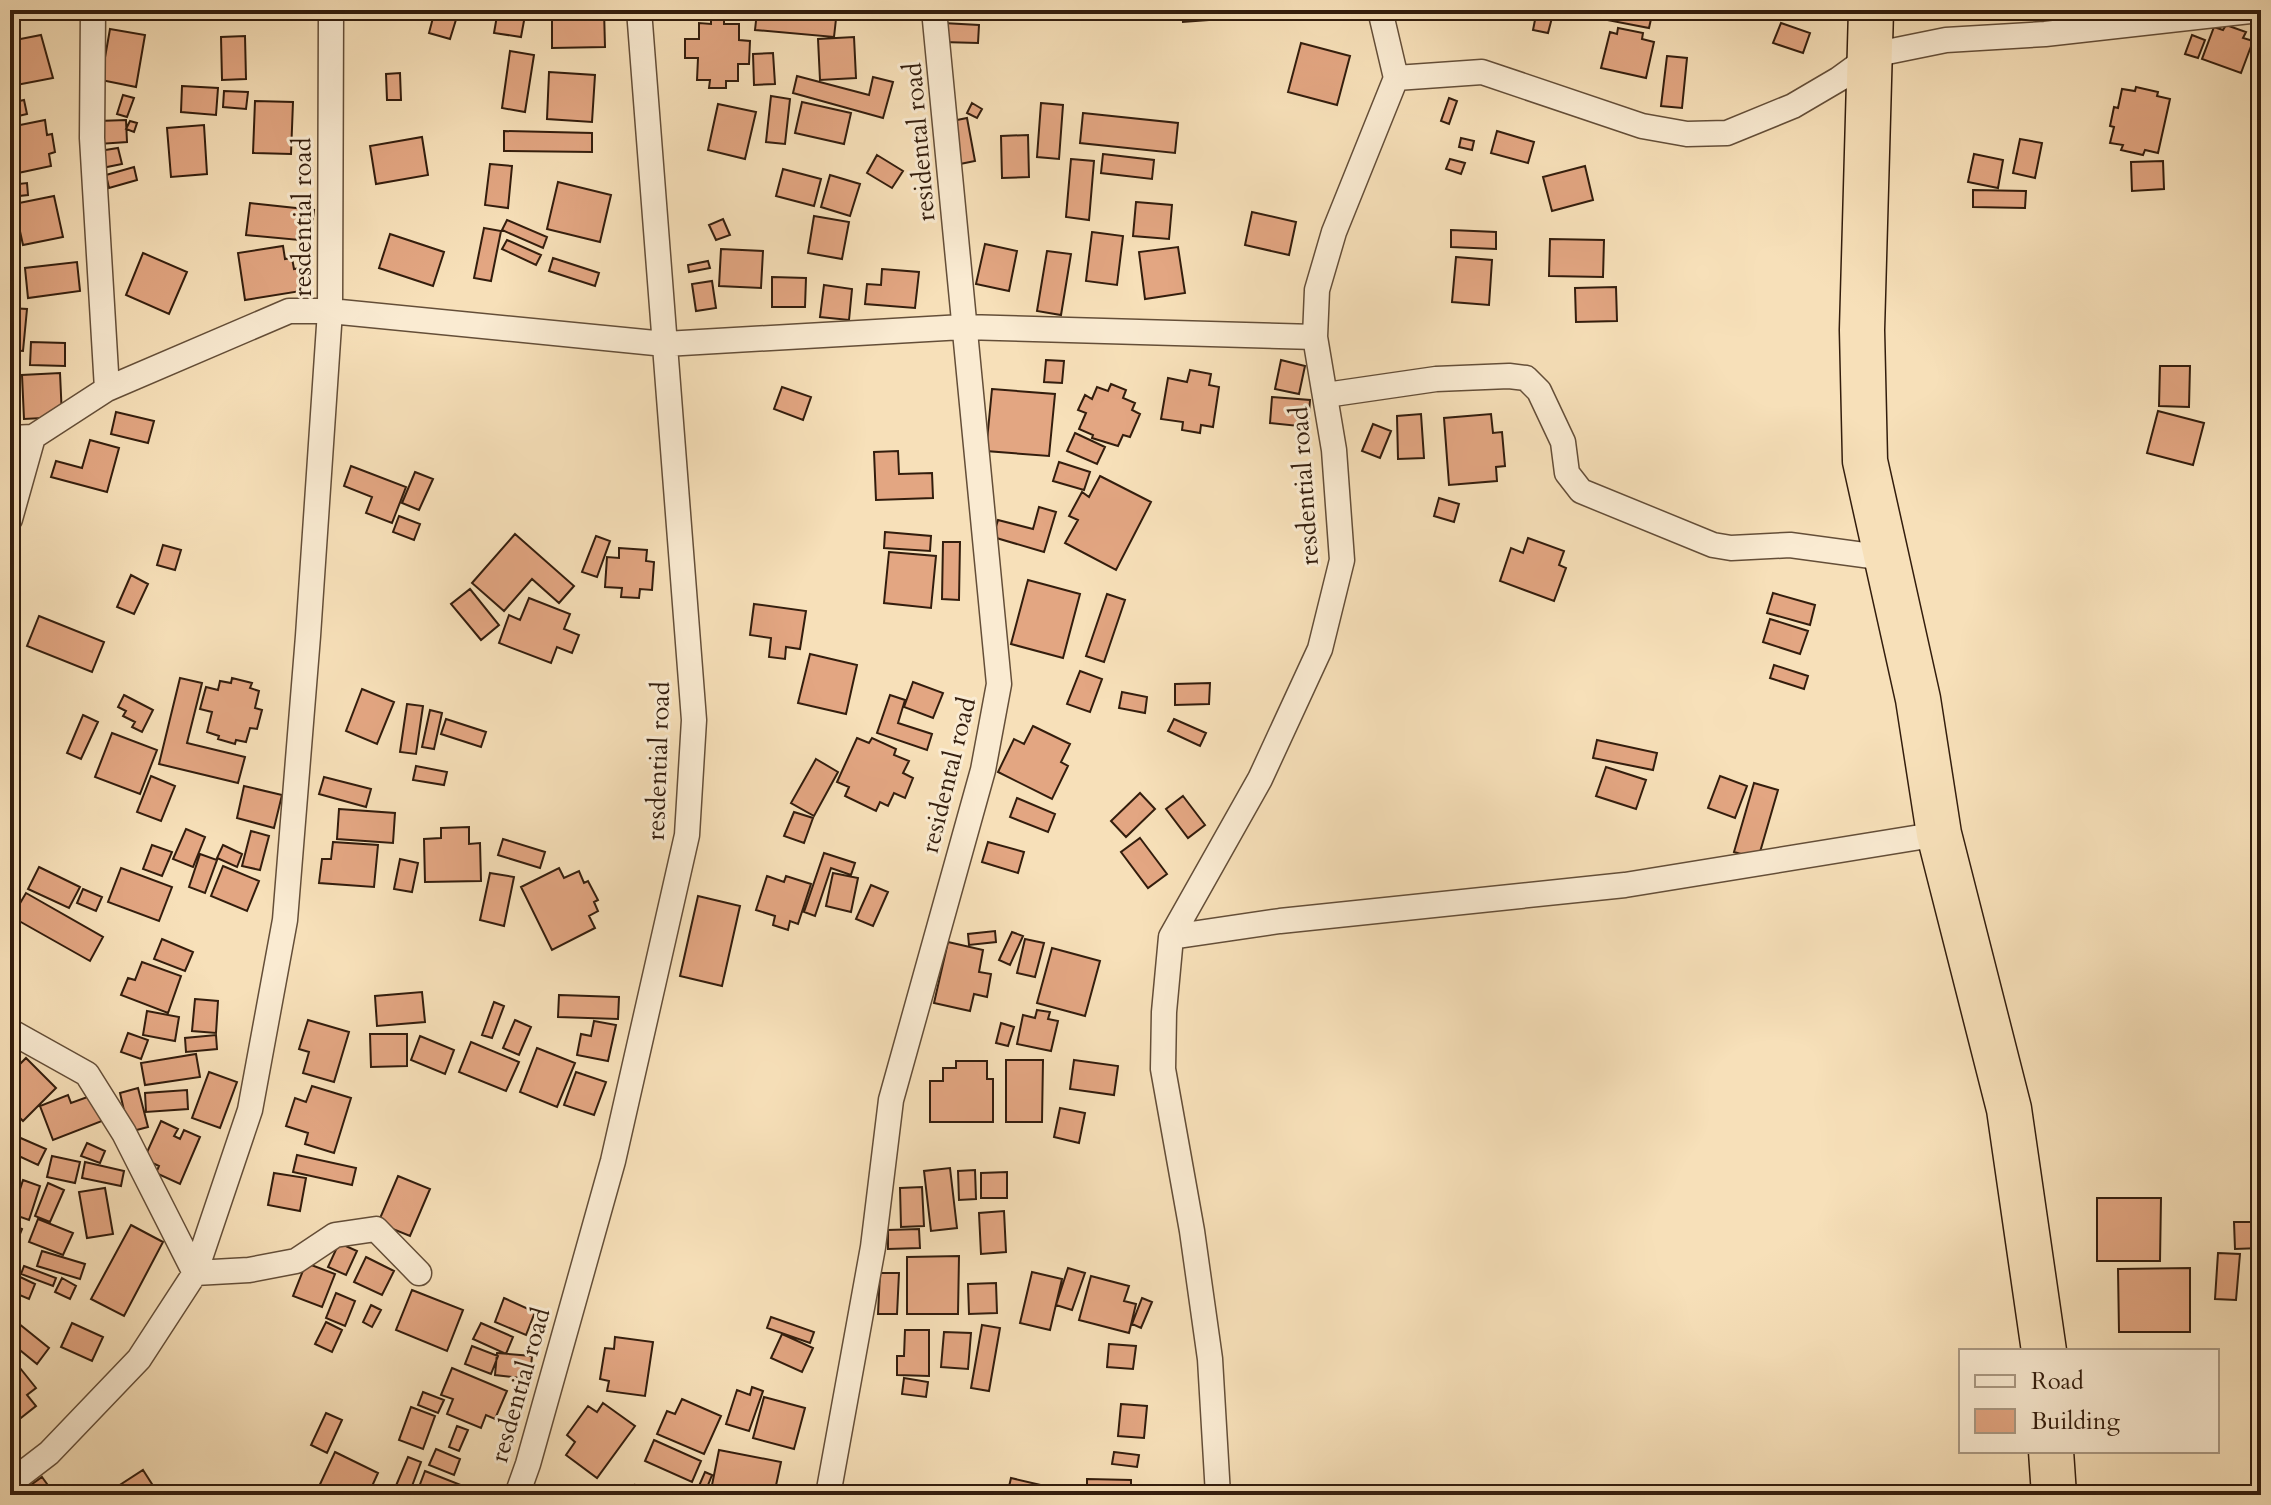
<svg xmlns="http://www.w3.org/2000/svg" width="2271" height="1505" viewBox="0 0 2271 1505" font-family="Cardo,serif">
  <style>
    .building { fill: #e3a682; stroke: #331d0d; stroke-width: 2 }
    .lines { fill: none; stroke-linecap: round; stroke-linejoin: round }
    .street-casing { stroke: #644e38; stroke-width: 27 }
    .highway-casing { stroke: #331d0d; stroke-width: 47 }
    .street { stroke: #faebd2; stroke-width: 24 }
    .highway { stroke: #f7e0b9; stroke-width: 44 }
    .labels { text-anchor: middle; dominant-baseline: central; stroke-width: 6; stroke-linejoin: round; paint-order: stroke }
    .street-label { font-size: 26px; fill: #331d0d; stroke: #faebd2 }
  </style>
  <rect width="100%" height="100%" fill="#f7e0b9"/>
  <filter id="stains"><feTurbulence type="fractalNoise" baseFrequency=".0025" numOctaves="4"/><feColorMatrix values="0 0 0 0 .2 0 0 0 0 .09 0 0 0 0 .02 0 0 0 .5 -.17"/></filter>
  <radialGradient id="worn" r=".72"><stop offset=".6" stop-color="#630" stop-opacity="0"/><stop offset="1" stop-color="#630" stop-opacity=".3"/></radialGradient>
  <!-- building -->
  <path class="building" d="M435 10H459L450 39 429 33Z
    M498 10H526L521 37 494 33Z
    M552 10H604L605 47 552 48Z
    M872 10H898L897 19 871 18Z
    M1087 10H1120V14L1088 17Z
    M1182 10H1207L1208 20 1183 22Z
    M1537 10H1554L1548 33 1533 30Z
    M1603 10H1653L1649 28 1602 19Z
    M1784 10H1804L1802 18Z
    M2013 10H2046V14H2013Z
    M757 12 836 19 834 37 755 30Z
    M711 18 724 19V24H739V40L750 41 749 64H738V81H726V88H709L710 80H697L698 58H685V39H699V23L711 24Z
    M943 23 979 25 978 43 942 42Z
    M1781 23 1810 33 1803 53 1773 43Z
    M2226 25 2246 32 2243 38 2253 41 2241 73 2202 59 2214 27 2223 30Z
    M1618 28 1643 33 1642 39 1654 42 1646 78 1601 68 1610 32 1617 34Z
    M110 29 145 35 136 87 101 80Z
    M41 35 53 78 11 86 10 41Z
    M2192 35 2205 40 2198 58 2185 54Z
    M245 36 246 79 222 80 221 37Z
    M854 37 856 78 820 80 818 39Z
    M1301 43 1350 56 1337 105 1288 92Z
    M510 51 534 55 525 112 502 108Z
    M773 53 775 84 754 85 753 54Z
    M1667 56 1687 58 1682 108 1661 106Z
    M549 72 595 75 592 122 547 119Z
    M400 73 401 100H387L386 74Z
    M797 76 869 95 873 77 893 82 883 118 793 93Z
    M182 86 218 88 216 115 181 112Z
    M2136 87 2158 92 2157 96 2170 99 2158 153 2145 150 2143 155 2121 150 2123 145 2110 143 2114 127 2110 126 2114 107 2118 108 2122 89 2135 91Z
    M224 91 248 92 246 109 223 107Z
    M123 95 134 98 127 117 117 114Z
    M771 96 790 99 785 144 766 142Z
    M1449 98 1457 101 1449 124 1441 121Z
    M24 100 27 114 10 118V103Z
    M255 101 293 102 291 154 253 153Z
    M802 102 851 113 844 144 795 133Z
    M972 103 982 109 977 118 967 113Z
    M1041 103 1063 105 1059 159 1037 157Z
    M718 104 756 112 745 159 708 150Z
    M1083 113 1178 123 1175 153 1080 143Z
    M967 118 975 161 955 165 947 122Z
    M45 120 47 135 52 134 55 152 49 154 51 166 18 173 16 162 10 163V143L13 142 10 127Z
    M126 120 127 142 99 144 98 121Z
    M130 121 137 123 134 132 126 129Z
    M204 125 207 174 171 177 167 128Z
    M504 131 592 133V152L504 151Z
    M1497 131 1534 142 1528 163 1491 153Z
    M1028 135 1029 177 1002 178 1001 136Z
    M422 137 428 175 376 184 370 146Z
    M1461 138 1474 141 1472 150 1459 147Z
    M2020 139 2042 143 2035 178 2013 173Z
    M118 148 122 164 102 168 99 151Z
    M1103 154 1154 160 1152 179 1101 173Z
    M1974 154 2003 160 1998 188 1968 182Z
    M877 155 903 171 892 188 867 173Z
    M1071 159 1094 161 1089 220 1066 217Z
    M1450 159 1465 163 1461 174 1446 169Z
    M2163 161 2164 189 2132 191 2131 162Z
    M490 164 512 166 508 208 485 205Z
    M1585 166 1593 200 1552 211 1543 177Z
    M134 167 137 180 109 188 106 175Z
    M783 169 821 179 814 206 776 196Z
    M830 175 860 184 850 216 821 207Z
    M558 182 611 195 600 242 547 229Z
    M27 183 28 195 10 197V185Z
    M1973 190 2026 191 2025 208 1973 207Z
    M54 196 63 237 23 245 14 204Z
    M1136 202 1172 205 1169 239 1133 236Z
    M250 203 314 210 310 241 246 235Z
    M1252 212 1296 222 1289 255 1245 245Z
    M814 216 849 222 842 259 808 253Z
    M723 219 730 235 716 240 709 225Z
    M507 220 547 237 543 248 502 230Z
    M484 228 501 231 491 281 474 278Z
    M1451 230 1496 232V249L1451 247Z
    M1092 232 1123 236 1117 285 1086 281Z
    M390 234 444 252 433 286 379 268Z
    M1550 239 1604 240 1603 277 1549 276Z
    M507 240 541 255 536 265 502 249Z
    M985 244 1017 251 1009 291 976 284Z
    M283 246 285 259 292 258 294 269 301 268V291L245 300 238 253Z
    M1178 247 1185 293 1145 299 1139 252Z
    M721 249 763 251 761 288 719 286Z
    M1047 251 1071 254 1061 315 1037 311Z
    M143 253 187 272 169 314 126 295Z
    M1456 257 1492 260 1489 305 1452 302Z
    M553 258 599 273 595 286 549 271Z
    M708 261 710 268 689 272 688 265Z
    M77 262 80 291 28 298 25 268Z
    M882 269 919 272 915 308 865 304 867 284 881 285Z
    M772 277 806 278 805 307H772Z
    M712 281 716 308 696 311 692 284Z
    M824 285 852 289 849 320 820 317Z
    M1616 287 1617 321 1576 322 1575 288Z
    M10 308 27 309 23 351 10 350Z
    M31 342 65 343V366L30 365Z
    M1046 360 1064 361 1062 383 1044 382Z
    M1281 360 1305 366 1299 394 1275 389Z
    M2160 366H2190L2189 407 2159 406Z
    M1190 370 1211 374 1209 385 1219 387 1213 427 1201 425 1200 433 1182 430 1183 422 1161 419 1168 378 1187 382Z
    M60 373 62 417 24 419 22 375Z
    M1111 384 1126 390 1123 398 1135 403 1132 410 1140 414 1130 437 1123 435 1118 446 1092 438 1093 435 1079 429 1086 413 1078 410 1085 395 1092 399 1097 387 1108 391Z
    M782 387 811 397 803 420 774 409Z
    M992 389 1055 394 1049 456 986 451Z
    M1272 397 1310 400 1308 427 1270 423Z
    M2158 411 2204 423 2193 465 2147 453Z
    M116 412 154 421 148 443 111 434Z
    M1421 414 1424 458 1398 459 1397 416Z
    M1491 414 1493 433 1502 432 1505 466 1496 467 1497 481 1449 485 1444 418Z
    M1373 424 1391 431 1380 458 1362 451Z
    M1075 433 1105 447 1097 464 1067 451Z
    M90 440 119 448 107 492 51 477 56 461 82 468Z
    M898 451 899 474 932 473 933 498 876 500 874 452Z
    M1059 462 1090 472 1084 490 1053 481Z
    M351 466 406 487 392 523 366 513 372 497 344 486Z
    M415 472 433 479 419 510 402 503Z
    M1100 476 1151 502 1116 570 1065 543 1078 520 1069 516 1082 492 1089 497Z
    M1439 498 1459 504 1454 522 1434 516Z
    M1039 507 1056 512 1044 552 993 537 998 520 1033 529Z
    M399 516 420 524 414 540 393 532Z
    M885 532 931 536 930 551 884 548Z
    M515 534 574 586 559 603 532 579 504 611 472 583Z
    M596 536 610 541 597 577 582 572Z
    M1528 538 1564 551 1559 565 1566 568 1554 601 1500 581 1511 548 1523 553Z
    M943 542H960L959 600 942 599Z
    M163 545 181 550 175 570 157 565Z
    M619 548 647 550 646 561 654 562 652 590 640 589 639 598 621 597 622 588 605 587 607 557 619 558Z
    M889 552 936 556 931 608 884 603Z
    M131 575 148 584 134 614 117 607Z
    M1028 580 1080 594 1063 658 1011 644Z
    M470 589 499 625 481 640 451 604Z
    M1773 593 1815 605 1810 625 1767 613Z
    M1107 594 1125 600 1104 662 1086 656Z
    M529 598 570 614 564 629 579 635 572 653 557 647 551 663 499 643 509 615 520 620Z
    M754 604 806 611 800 649 786 647 785 659 769 657 771 638 750 635Z
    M39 616 104 642 92 672 27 646Z
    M1770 619 1808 631 1800 654 1763 642Z
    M810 654 857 665 846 714 798 703Z
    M1774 665 1808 676 1804 689 1770 678Z
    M1080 671 1102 679 1090 712 1067 704Z
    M180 678 202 683 187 743 245 757 238 783 159 764Z
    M232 678 252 683 250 688 259 691 255 708 262 710 257 729 250 728 246 742 236 740 235 744 218 739 219 736 207 732 212 712 200 709 206 687 218 690 220 681 231 683Z
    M913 682 943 693 933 718 904 707Z
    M1210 683 1209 704 1175 705V684Z
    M362 689 394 702 377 744 346 731Z
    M1122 692 1147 697 1145 713 1119 708Z
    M124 695 153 710 142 732 132 727 135 722 123 716 126 711 118 707Z
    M890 695 905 700 898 723 932 734 927 750 877 733Z
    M407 704 423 706 416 754 400 752Z
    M430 710 442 713 434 749 422 747Z
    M83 715 98 722 81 759 67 753Z
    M446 719 486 732 481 747 441 734Z
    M1174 719 1206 733 1200 746 1168 731Z
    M1033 726 1070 744 1061 762 1068 766 1052 799 998 772 1014 739 1024 744Z
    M112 733 157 750 140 794 95 777Z
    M857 738 869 743 872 738 896 749 894 755 909 761 903 773 913 778 905 798 894 793 888 806 880 802 876 811 845 796 849 787 837 782Z
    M1597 740 1657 753 1653 770 1593 758Z
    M816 759 838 772 814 816 791 803Z
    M416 766 447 772 444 785 413 780Z
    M1606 767 1646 780 1636 809 1596 796Z
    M151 776 175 786 161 821 137 812Z
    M1720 776 1747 786 1735 818 1708 808Z
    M324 777 371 789 366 807 319 794Z
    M1754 783 1778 790 1758 859 1734 852Z
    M244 786 282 795 274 828 237 818Z
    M1140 793 1155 809 1126 837 1111 821Z
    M1183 796 1205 825 1188 838 1166 809Z
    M1017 798 1055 814 1048 832 1010 817Z
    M339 809 395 813 393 843 337 839Z
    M794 812 813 818 804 843 784 836Z
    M469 827V844L480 843 481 881 425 882 424 839 441 838V828Z
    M186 829 205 837 193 867 173 859Z
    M251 831 269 836 260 870 242 866Z
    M1140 838 1167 874 1148 888 1121 852Z
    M503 839 545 852 540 868 498 855Z
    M333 842 378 845 374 887 319 883 322 859H331Z
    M988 842 1024 852 1018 873 982 862Z
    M152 845 172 852 162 876 143 869Z
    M223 845 242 854 237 867 217 858Z
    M824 853 855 863 851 875 831 868 815 916 804 912Z
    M200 854 217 860 205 893 189 887Z
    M400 859 418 863 412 892 394 889Z
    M223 866 259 881 247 911 211 896Z
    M39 867 80 887 69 908 28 889Z
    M121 868 172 887 159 921 108 902Z
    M559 868 564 878 579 871 584 883 588 881 598 900 594 902 598 911 589 916 595 928 552 950 521 887Z
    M490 873 514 877 504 926 480 920Z
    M833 873 858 878 851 912 826 906Z
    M767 876 784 882 786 876 811 884 798 924 790 921 788 930 773 925 775 916 756 910Z
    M871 885 888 892 873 926 856 919Z
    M83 889 102 897 96 911 77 903Z
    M26 893 103 937 90 961 12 917Z
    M698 896 740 906 722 986 680 976Z
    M995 931 996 942 969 945 968 934Z
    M1012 932 1023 936 1010 965 999 960Z
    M162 939 193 952 185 971 154 959Z
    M1025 939 1044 943 1035 977 1017 973Z
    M948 942 983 950 979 972 991 974 987 997 974 994 970 1011 934 1003Z
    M1052 948 1100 961 1085 1016 1037 1003Z
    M142 962 181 976 168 1013 121 995 128 978 135 980Z
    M422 992 425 1022 377 1026 375 996Z
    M559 995 619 997 618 1019 558 1017Z
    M195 999 218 1001 216 1033 192 1031Z
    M494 1002 504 1006 492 1038 482 1035Z
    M1037 1010 1050 1012 1048 1019 1058 1021 1051 1051 1017 1044 1023 1015 1035 1018Z
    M147 1011 179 1017 175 1041 143 1035Z
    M308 1020 349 1032 334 1082 303 1073 309 1052 299 1049Z
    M515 1020 531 1027 519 1055 503 1048Z
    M594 1021 616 1025 608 1061 577 1055 581 1034 591 1036Z
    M1001 1023 1014 1027 1008 1046 996 1043Z
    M128 1033 148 1040 141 1059 121 1052Z
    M370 1034H407V1066L371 1067Z
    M216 1035 217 1049 186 1052 185 1038Z
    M420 1036 454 1050 445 1074 411 1060Z
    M471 1042 519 1062 506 1091 459 1072Z
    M537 1048 575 1063 557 1107 520 1092Z
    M196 1054 200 1077 145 1085 141 1063Z
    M26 1058 56 1088 23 1121 10 1108V1074Z
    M1006 1060H1043L1042 1122H1006Z
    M1074 1060 1118 1066 1114 1095 1070 1089Z
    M956 1061H987V1079H993V1122H930V1081H943V1068H956Z
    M209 1072 237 1082 220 1128 192 1118Z
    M576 1072 606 1082 594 1115 564 1105Z
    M312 1086 351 1098 334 1153 305 1144 308 1133 286 1126 295 1098 306 1102Z
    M138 1088 148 1127 129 1132 120 1093Z
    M187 1090 188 1109 146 1112 145 1093Z
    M68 1095 71 1103 93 1095 102 1121 53 1140 40 1106Z
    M1060 1108 1085 1113 1079 1143 1054 1137Z
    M161 1121 178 1129 174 1136 180 1139 184 1130 200 1137 180 1184 156 1173 159 1166 144 1159Z
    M16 1136 46 1149 38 1165 10 1152Z
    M87 1143 105 1151 100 1163 81 1156Z
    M297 1155 356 1168 352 1185 293 1172Z
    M52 1156 80 1162 75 1183 47 1177Z
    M85 1162 124 1171 121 1186 82 1178Z
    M950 1168 957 1228 931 1231 924 1171Z
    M975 1170 976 1199 959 1200 958 1171Z
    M1007 1172V1198H981V1173Z
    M274 1173 306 1178 300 1211 268 1205Z
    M398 1176 430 1189 410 1236 378 1223Z
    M23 1180 40 1186 29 1220 12 1214Z
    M48 1183 64 1190 50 1222 35 1216Z
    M922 1187 924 1226 901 1227 900 1188Z
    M105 1188 113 1234 87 1238 79 1192Z
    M2097 1198H2161L2160 1261H2097Z
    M1004 1211 1006 1252 981 1254 979 1213Z
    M38 1219 73 1233 63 1255 29 1242Z
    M2234 1222H2261V1248L2235 1249Z
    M10 1224 22 1229 12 1254H10Z
    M131 1225 163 1242 124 1316 91 1299Z
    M919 1229 920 1248 888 1249V1230Z
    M339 1243 357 1251 346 1275 328 1267Z
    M42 1251 85 1264 80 1279 37 1266Z
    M2218 1253 2240 1254 2236 1300 2215 1299Z
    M959 1256 958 1314H907V1257Z
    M366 1257 394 1271 382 1295 354 1282Z
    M306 1263 335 1274 322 1307 293 1296Z
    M24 1266 56 1278 53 1286 21 1274Z
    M1068 1268 1085 1273 1072 1310 1056 1305Z
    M2190 1268V1332H2119L2118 1269Z
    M1032 1272 1062 1279 1050 1330 1020 1323Z
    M880 1273H899L897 1314H878Z
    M16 1275 35 1284 29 1299 10 1291Z
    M1091 1276 1129 1286 1124 1301 1136 1304 1129 1333 1079 1320Z
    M62 1278 76 1286 70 1299 55 1292Z
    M996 1283 997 1313 969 1314 968 1284Z
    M412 1290 463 1310 447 1351 396 1330Z
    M336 1293 355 1301 345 1326 326 1318Z
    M504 1298 535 1312 526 1335 495 1322Z
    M1142 1298 1152 1302 1141 1328 1132 1324Z
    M371 1305 381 1310 372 1327 363 1322Z
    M771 1317 814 1332 810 1343 767 1328Z
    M326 1322 342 1330 332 1352 315 1344Z
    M18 1323 49 1348 37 1364 10 1342V1332Z
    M72 1323 103 1337 92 1361 61 1347Z
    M481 1323 513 1337 506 1354 473 1339Z
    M982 1325 1000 1328 989 1391 971 1388Z
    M905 1330H929V1376L897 1375V1356H904Z
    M944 1332 971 1333 968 1369 941 1367Z
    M782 1334 813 1348 802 1372 771 1358Z
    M615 1337 653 1342 645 1396 607 1391 609 1381 600 1379 605 1348 614 1349Z
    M1109 1344 1136 1346 1133 1369 1107 1367Z
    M472 1346 498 1356 491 1374 465 1364Z
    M497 1353 532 1356 530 1379 495 1375Z
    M12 1358 36 1388 27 1395 36 1406 12 1425Z
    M452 1368 507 1391 495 1419 486 1415 481 1428 447 1414 453 1399 441 1395Z
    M904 1378 928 1382 926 1397 902 1394Z
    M752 1387 763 1391 749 1431 726 1424 737 1390 750 1395Z
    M423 1392 444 1400 438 1413 418 1405Z
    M764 1397 805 1408 794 1449 753 1438Z
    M682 1399 721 1416 704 1454 657 1434 667 1411 675 1414Z
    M603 1403 635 1426 597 1478 566 1455 575 1442 567 1435 588 1406 597 1412Z
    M1121 1404 1147 1406 1144 1438 1118 1436Z
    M411 1407 435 1416 423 1449 399 1440Z
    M326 1413 342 1420 327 1453 311 1445Z
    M457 1426 468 1430 459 1451 449 1447Z
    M654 1440 701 1461 692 1482 645 1461Z
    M436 1449 460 1459 454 1475 429 1465Z
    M719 1450 781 1462 774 1495H710Z
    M335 1452 378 1473 368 1495H315Z
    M1114 1452 1139 1455 1137 1467 1112 1464Z
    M408 1457 421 1462 409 1494 395 1488Z
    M143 1470 159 1495H115L112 1490Z
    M425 1471 466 1487 463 1495H416Z
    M705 1472 712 1475 704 1495H695Z
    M42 1477 55 1495H17Z
    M1011 1478 1045 1486 1042 1495H1007Z
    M1087 1479 1131 1480V1493L1135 1495H1087Z
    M635 1485 648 1495H628Z
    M1059 1486 1067 1489 1064 1495H1055Z"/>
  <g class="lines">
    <defs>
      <path id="street" d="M93 10 92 138 107 389
        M1396 78 1482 72 1642 126 1687 134 1727 133 1793 106 1839 79 1872 55 1946 40 2045 34 2259 10
        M1326 395 1436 379 1509 376 1526 378 1539 391 1563 442 1567 473 1581 491 1713 545 1731 548 1790 545 1886 558
        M10 438 33 437 107 389 289 311H330L665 344 963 327 1315 337
        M10 519 33 437
        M1171 937 1260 779 1320 649 1342 560 1334 450 1315 337 1317 290 1334 232 1396 78 1380 10
        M10 1031 87 1074 124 1133 195 1273 249 1270 296 1261 335 1235 376 1229 419 1273
        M10 1483 49 1453 139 1359 195 1273 250 1110 285 920 308 636 330 311 331 10
        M517 1495 528 1464 613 1161 687 835 694 720 639 10
        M828 1495 873 1247 891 1100 983 770 999 684 934 10
        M1218 1495 1210 1359 1192 1231 1163 1069 1164 1012 1171 937 1280 921 1625 885 1939 834"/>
      <path id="highway" d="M1871 10 1862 330 1865 461 1918 699 1939 834 2009 1109 2044 1351
        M2051 1451 2054 1495"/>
    </defs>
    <!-- street casing -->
    <use href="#street" class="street-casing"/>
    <!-- highway casing -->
    <use href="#highway" class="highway-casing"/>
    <!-- street -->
    <use href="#street" class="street"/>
    <!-- highway -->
    <use href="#highway" class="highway"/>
  </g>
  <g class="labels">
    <!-- street labels -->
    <g class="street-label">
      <text transform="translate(919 142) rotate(-95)">residental road</text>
      <text transform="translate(302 217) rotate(-90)">resdential road</text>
      <text transform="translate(1304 486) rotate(-94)">resdential road</text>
      <text transform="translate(658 761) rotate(-88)">resdential road</text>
      <text transform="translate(948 775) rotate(-76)">residental road</text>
      <text transform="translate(520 1385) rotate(-74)">resdential road</text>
    </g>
  </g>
  <!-- margin -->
  <rect width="2271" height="1505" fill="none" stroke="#f7e0b9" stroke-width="40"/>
  <rect x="12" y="12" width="2247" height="1481" fill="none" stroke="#331d0d" stroke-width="4"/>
  <rect x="20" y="20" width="2231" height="1465" fill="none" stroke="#331d0d" stroke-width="2"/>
  <!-- legend -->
  <rect x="1959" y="1349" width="260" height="104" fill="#faebd2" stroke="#aa9983" stroke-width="2"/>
  <rect x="1975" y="1375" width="40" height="12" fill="#faebd2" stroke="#aa9983" stroke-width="2"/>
  <text x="2031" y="1389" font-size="24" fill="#331d0d">Road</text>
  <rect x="1975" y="1409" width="40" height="24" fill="#e3a682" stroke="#aa9983" stroke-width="2"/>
  <text x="2031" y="1429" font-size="24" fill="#331d0d">Building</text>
  <rect width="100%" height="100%" filter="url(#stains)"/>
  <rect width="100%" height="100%" fill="url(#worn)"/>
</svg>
